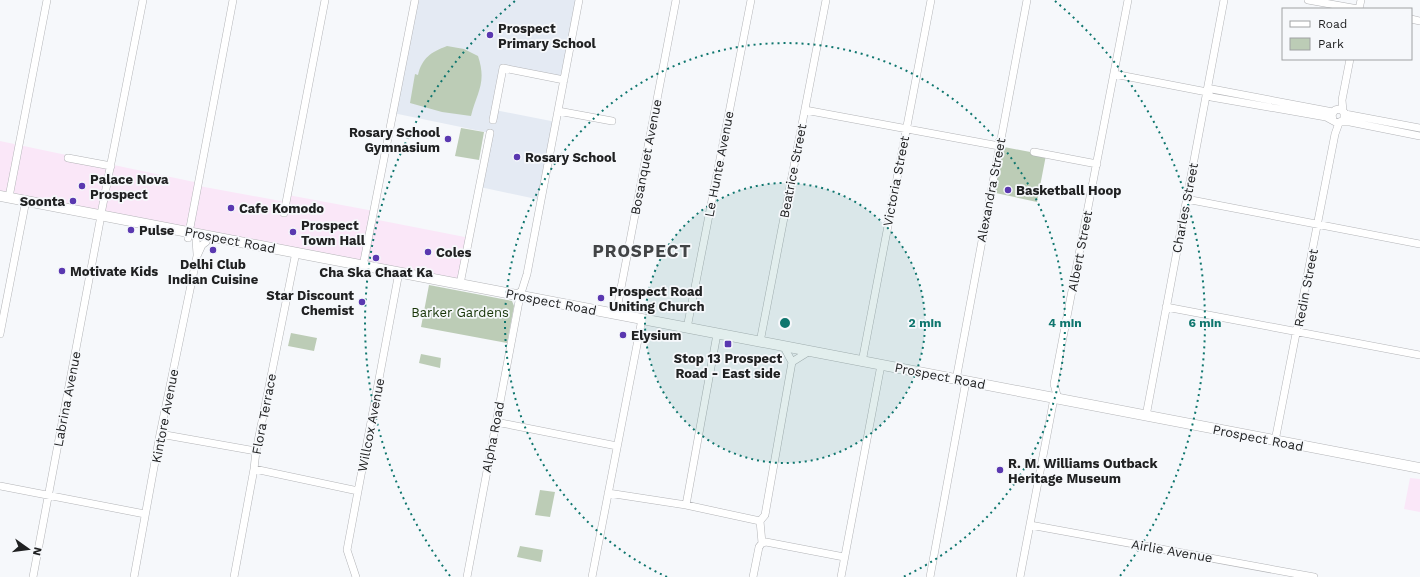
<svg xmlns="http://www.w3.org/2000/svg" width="1420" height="577" viewBox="0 0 1420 577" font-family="'Work Sans',sans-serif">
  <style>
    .commercial { fill: #fae7f8 }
    .built { fill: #e4eaf3 }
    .green { fill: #bcccb6 }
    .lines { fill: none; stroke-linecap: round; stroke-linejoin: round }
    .minor-casing { stroke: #b3b4b7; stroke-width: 8 }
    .secondary-casing { stroke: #b3b4b7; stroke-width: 11 }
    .minor { stroke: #fff; stroke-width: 7 }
    .secondary { stroke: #fff; stroke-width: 10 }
    .ring { fill: none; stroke: #0f766e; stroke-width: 2; stroke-dasharray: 2 4 }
    .poi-dot { fill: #5a38b0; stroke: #f6f8fb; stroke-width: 1.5 }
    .labels { text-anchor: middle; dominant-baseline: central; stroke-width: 3.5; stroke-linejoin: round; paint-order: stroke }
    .poi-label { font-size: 13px; font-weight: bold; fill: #202122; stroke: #f6f8fb; text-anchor: start }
    .street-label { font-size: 13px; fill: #202122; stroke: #f6f8fb }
    .park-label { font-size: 13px; fill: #183508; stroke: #f6f8fb }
    .district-label { font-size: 17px; font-weight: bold; letter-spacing: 1px; fill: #424446; stroke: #f6f8fb }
    .centre { fill: #0f766e; stroke: #f6f8fb; stroke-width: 2 }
    .ring-label { font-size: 12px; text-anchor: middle; font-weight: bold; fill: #0f766e; stroke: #f6f8fb; stroke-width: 3.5; stroke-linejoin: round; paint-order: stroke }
  </style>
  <rect width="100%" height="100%" fill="#f6f8fb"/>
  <!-- commercial -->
  <path class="commercial" d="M0 141 199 183V186L286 202 288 195 374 211 373 219 470 238 460 284 0 196Z
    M1410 478 1420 479V512L1404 509Z"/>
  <!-- built -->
  <path class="built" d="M415 0H579L564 80 503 69 495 110 556 122 541 200 480 187 490 133 393 113Z"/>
  <!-- green -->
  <path class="green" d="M447 46 464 49 478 56C487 83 477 92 471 116L442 112 410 103 415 74 418 75C422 58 431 52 447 46Z
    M461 128 484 132 479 160 455 156Z
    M999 146 1046 155 1037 202 991 192Z
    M429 285 512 301 514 306 507 343 421 327Z
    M291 333 317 338 314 351 288 346Z
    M421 354 441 358 440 368 419 363Z
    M540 490 555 492 550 517 535 515Z
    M520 546 543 550 541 562 517 557Z"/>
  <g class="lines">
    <defs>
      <path id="minor" d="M1308 0 1358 9
        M1359 9 1361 0
        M1411 19 1420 21
        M1114 74 1207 92 1212 89 1333 112
        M1207 92 1211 97 1326 117 1337 123 1344 120V112L1339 109 1335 110 1332 115 1333 120
        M805 110 999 146
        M558 111 612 121
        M1343 111 1342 100 1350 59
        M1345 114 1420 128
        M493 120 503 68 564 80
        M1342 122H1350L1420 136
        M1034 152 1097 164
        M68 158 111 166
        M9 197 47 0
        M1186 199 1420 244
        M284 213 325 0
        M101 214 143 0
        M188 238 233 0
        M196 240 197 254
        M362 271 415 0
        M460 284 490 133
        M516 296 522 290 527 274 579 0
        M1166 307 1420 355
        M616 314 676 0
        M687 328 751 0
        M0 334 26 200
        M760 342 826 0
        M784 347 792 362
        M862 362 931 0
        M956 380 1027 0
        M1058 399 1054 384 1128 0
        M1146 416 1224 0
        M496 422 617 446
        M160 434 256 451
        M1275 441 1335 134 1339 123
        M254 469 358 491
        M0 486 145 514
        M608 493 686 505 760 521
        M686 505 717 334
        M1030 525 1314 577
        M762 543 766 542 844 557
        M33 577 100 221
        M134 577 160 434 197 256 202 245 206 242
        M234 577 254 469 256 451 296 252
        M356 577 347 550 399 272
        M467 577 520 296
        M592 577 642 319
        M753 577 759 547 762 543 760 521 765 515 792 362 808 352
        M841 577 881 365
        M930 577 966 381
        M1020 577 1054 398"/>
      <path id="secondary" d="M0 196 1420 468"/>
    </defs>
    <!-- minor casing -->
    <use href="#minor" class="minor-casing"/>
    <!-- secondary casing -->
    <use href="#secondary" class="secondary-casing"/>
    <!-- minor -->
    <use href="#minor" class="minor"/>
    <!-- secondary -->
    <use href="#secondary" class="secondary"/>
  </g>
  <!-- distance rings -->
  <circle cx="785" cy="323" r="140" fill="#0f766e" fill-opacity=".12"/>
  <g class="ring">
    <circle cx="785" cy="323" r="140"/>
    <path d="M667 577A280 280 0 1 1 903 577"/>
    <path d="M450 576A420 420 0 0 1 515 1M1055 1A420 420 0 0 1 1120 576"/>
  </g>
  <!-- markers -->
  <g class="poi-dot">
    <circle cx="490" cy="35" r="4"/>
    <circle cx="448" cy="139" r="4"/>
    <circle cx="517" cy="157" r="4"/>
    <circle cx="82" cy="186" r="4"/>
    <circle cx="1008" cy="190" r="4"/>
    <circle cx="73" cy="201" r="4"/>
    <circle cx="231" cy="208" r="4"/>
    <circle cx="131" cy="230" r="4"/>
    <circle cx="293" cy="232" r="4"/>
    <circle cx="213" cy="250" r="4"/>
    <circle cx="428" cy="252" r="4"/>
    <circle cx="376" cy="258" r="4"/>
    <circle cx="62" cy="271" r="4"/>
    <circle cx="601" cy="298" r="4"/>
    <circle cx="362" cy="302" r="4"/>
    <circle cx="623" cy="335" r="4"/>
    <rect x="724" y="340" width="8" height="8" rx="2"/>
    <circle cx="1000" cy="470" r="4"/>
  </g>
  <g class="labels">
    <!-- poi labels -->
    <g class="poi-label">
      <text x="498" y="28">Prospect<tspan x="498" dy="15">Primary School</tspan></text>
      <text x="440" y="132" text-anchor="end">Rosary School<tspan x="440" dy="15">Gymnasium</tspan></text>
      <text x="525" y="157">Rosary School</text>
      <text x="90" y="179">Palace Nova<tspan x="90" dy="15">Prospect</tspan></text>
      <text x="1016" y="190">Basketball Hoop</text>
      <text x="65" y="201" text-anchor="end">Soonta</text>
      <text x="239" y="208">Cafe Komodo</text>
      <text x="301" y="225">Prospect<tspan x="301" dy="15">Town Hall</tspan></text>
      <text x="139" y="230">Pulse</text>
      <text x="436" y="252">Coles</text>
      <text x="213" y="264" text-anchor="middle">Delhi Club<tspan x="213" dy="15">Indian Cuisine</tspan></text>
      <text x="70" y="271">Motivate Kids</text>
      <text x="376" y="272" text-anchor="middle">Cha Ska Chaat Ka</text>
      <text x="609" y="291">Prospect Road<tspan x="609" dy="15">Uniting Church</tspan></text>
      <text x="354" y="295" text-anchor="end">Star Discount<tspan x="354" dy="15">Chemist</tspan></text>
      <text x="631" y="335">Elysium</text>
      <text x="728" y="358" text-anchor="middle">Stop 13 Prospect<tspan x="728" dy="15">Road - East side</tspan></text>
      <text x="1008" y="463">R. M. Williams Outback<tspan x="1008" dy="15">Heritage Museum</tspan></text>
    </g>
    <!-- street labels -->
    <g class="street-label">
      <text transform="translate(646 157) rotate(-79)">Bosanquet Avenue</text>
      <text transform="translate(719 164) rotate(-79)">Le Hunte Avenue</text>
      <text transform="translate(793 171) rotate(-79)">Beatrice Street</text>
      <text transform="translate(896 181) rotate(-79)">Victoria Street</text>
      <text transform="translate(991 190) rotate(-79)">Alexandra Street</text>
      <text transform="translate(1185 208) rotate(-79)">Charles Street</text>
      <text transform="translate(230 240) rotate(11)">Prospect Road</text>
      <text transform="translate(1080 251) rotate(-79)">Albert Street</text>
      <text transform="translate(1306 288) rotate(-79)">Redin Street</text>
      <text transform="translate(551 302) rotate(11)">Prospect Road</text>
      <text transform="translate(940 376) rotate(11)">Prospect Road</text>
      <text transform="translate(67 399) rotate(-79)">Labrina Avenue</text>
      <text transform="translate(264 414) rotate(-79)">Flora Terrace</text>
      <text transform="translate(165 416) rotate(-79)">Kintore Avenue</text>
      <text transform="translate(371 425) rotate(-79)">Willcox Avenue</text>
      <text transform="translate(493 437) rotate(-79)">Alpha Road</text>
      <text transform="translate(1258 438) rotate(11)">Prospect Road</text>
      <text transform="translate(1172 551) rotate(10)">Airlie Avenue</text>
    </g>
    <!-- park labels -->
    <g class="park-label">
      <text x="460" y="312">Barker Gardens</text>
    </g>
    <!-- district labels -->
    <g class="district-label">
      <text x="642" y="251">PROSPECT</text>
    </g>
  </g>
  <circle cx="785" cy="323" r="6" class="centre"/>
  <g class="ring-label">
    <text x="925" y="327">2 min</text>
    <text x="1065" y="327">4 min</text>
    <text x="1205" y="327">6 min</text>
  </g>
  <!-- legend -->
  <rect x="1282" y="8" width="130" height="52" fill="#f6f8fb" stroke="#a0a2a4"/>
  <rect x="1290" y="21" width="20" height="6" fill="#ffffff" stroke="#a0a2a4"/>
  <text x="1318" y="28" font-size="12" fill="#202122">Road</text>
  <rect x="1290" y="38" width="20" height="12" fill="#bcccb6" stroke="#a0a2a4"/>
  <text x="1318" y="48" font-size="12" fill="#202122">Park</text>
  <!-- north arrow -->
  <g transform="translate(28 549) rotate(104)" stroke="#f6f8fb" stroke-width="3" paint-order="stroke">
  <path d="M0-3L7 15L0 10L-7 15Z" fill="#202122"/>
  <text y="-6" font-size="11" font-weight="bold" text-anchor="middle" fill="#202122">N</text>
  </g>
</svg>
